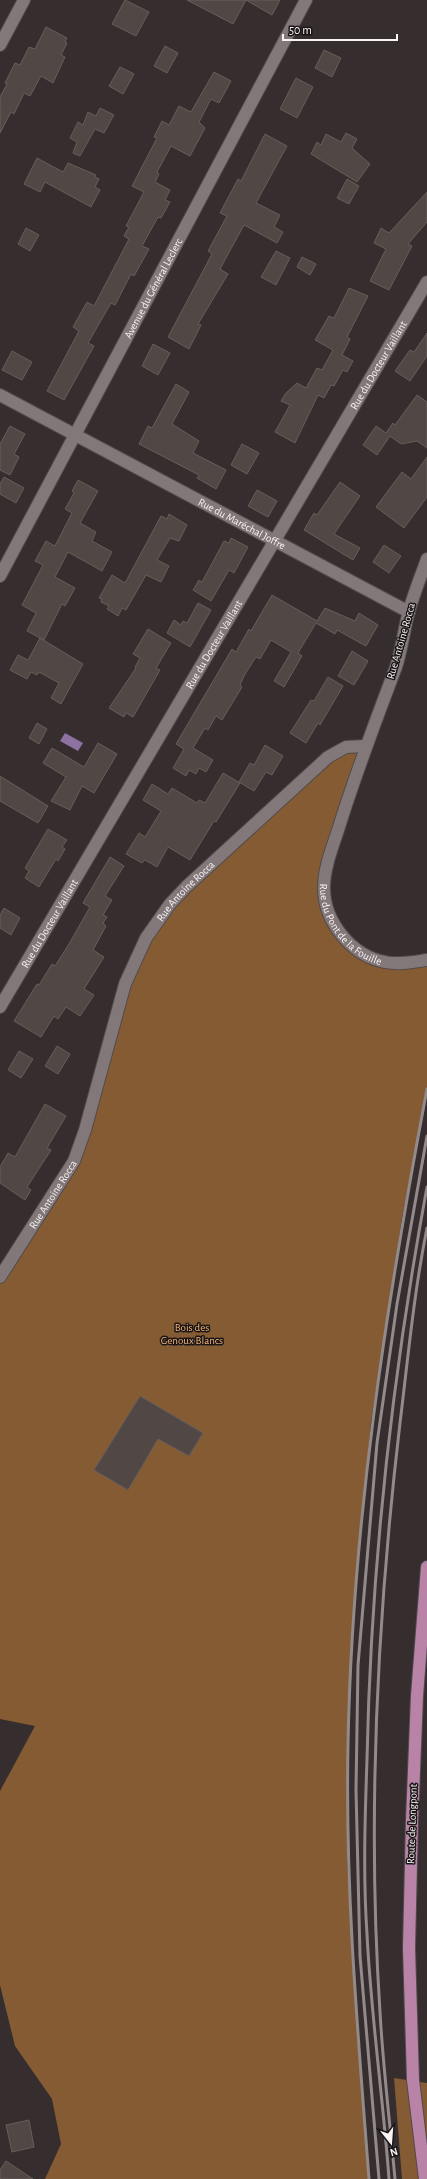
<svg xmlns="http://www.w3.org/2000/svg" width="427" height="2179" viewBox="0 0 427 2179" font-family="'Alegreya Sans',sans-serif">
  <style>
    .forest { fill: #855b33 }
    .water { fill: #8c71a1 }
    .building { fill: #514846; stroke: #675e5b }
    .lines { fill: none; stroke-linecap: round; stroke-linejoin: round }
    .minor-casing { stroke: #524a4c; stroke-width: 14 }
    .major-casing { stroke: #524a4c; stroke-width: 14 }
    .minor { stroke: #827879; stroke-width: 12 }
    .major { stroke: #b883a6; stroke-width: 12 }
    .rail { stroke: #928a8b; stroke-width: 3 }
    .labels { text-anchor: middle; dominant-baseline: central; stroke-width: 3; stroke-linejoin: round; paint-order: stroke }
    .street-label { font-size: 11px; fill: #f9f3f4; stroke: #1a1617 }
    .park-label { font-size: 11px; fill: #f6b578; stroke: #1a1617 }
  </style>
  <rect width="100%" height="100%" fill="#362d2e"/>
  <!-- forest -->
  <path class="forest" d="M366 746 325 876 331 917 366 956 427 960V1089L402 1218 371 1422 354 1615 348 1743 347 1858 354 1989 369 2179H45L61 2144 52 2099 15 2046 0 1985V1791L35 1726 0 1719V1277L68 1172 120 1003 157 920 328 757Z
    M394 2078 427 2083V2179H402Z"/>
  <!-- water -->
  <path class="water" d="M65 733 83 743 78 751 60 741Z"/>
  <!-- building -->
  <path class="building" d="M125 0 149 12 136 36 112 24Z
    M187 0H280L272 15 246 0 233 24Z
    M46 27 67 38 65 42 67 43 61 55 65 57 53 83 41 76 30 96 24 93 14 114 11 112 0 133V97L7 84 5 83 15 63 20 65 29 47 35 49Z
    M165 46 178 53 167 73 154 66Z
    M324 50 341 58 332 77 315 68Z
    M120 67 134 74 123 94 109 86Z
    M214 72 231 81 219 103 211 99 199 122 205 128 190 156 171 146 157 172 159 174 155 182 170 190 165 200 170 202 161 218 158 217 142 246 149 249 134 276 131 274 115 305 111 303 88 343 94 346 64 400 47 391 79 331 73 327 87 302 94 306 129 239 124 236 129 227 126 226 144 192 132 186 157 138 154 137 162 121 169 125 179 106 191 112Z
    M296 78 313 87 297 118 280 109Z
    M100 108 114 115 104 133 95 129 80 156 73 153 77 142 70 138 78 122 83 125 88 112 96 116Z
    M346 133 357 139 352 148 370 164 357 182 311 154 317 142 321 145 326 134 341 142Z
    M265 134 287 146 256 203 280 215 274 227 283 232 277 243 244 225 220 269 228 274 198 324 201 325 189 349 168 337 212 254 208 251 227 216 220 213 238 179 241 181Z
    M37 158 63 172 68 163 96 175 95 177 99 179 95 187 100 190 91 207 45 182 40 192 24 184Z
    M347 179 359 186 349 204 337 198Z
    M427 192V222L408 244 412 246 389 290 370 281 386 249 374 243 381 228 389 233Z
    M26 228 39 235 30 251 18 244Z
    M276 251 290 258 276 285 261 277Z
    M302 257 316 264 310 275 297 267Z
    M349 288 368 296 347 337 350 339 342 355 353 361 347 372 343 370 334 386 331 385 324 398 318 395 295 443 275 432 290 405 281 401 286 393 297 383 306 388 317 368 322 370 333 350 315 340 329 316 334 318Z
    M427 333V356L410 381 395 371 410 350 414 352Z
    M153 344 170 353 158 375 142 366Z
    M12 351 32 362 22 380 2 370Z
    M176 384 189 392 172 424 199 441 193 453 226 470 216 489 197 478 199 475 139 444 148 426 152 428Z
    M417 395 427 402V448L417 441 401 444 390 436 377 455 363 445 376 426 386 433 393 423 395 425Z
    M10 426 25 434 14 454 19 457 10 475 0 470V444Z
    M242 444 259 453 247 474 231 465Z
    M427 457V497L404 528 376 507 402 472 411 479Z
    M4 477 24 488 16 503 0 494V484Z
    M78 480 98 491 80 523 96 532 92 541 112 552 102 571 68 552 55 577 75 588 65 606 62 604 44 640 27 631 36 613 22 605 43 565 35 561 46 541 55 546 72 513 65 509 74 493 72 491Z
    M340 482 360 496 334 534 360 548 353 560 304 530 314 513 317 515Z
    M257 490 277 501 268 517 248 506Z
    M169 514 187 525 179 541 170 538 157 560 169 566 161 582 146 575 126 610 122 608 118 616 107 609 109 606 101 602 102 599 99 598 112 575 125 583 161 516 167 519Z
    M231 538 248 547 234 573 229 570 211 601 193 590 199 580 202 582 224 541 229 543Z
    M384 545 401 556 389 573 373 562Z
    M272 595 317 621 325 608 355 621 359 613 378 625 366 646 337 630 335 634 316 623 298 653 302 656 284 687 274 681 291 652 271 640 260 659 256 657 245 674 240 685 242 687 222 720 216 716 208 730 205 728 193 748 213 760 206 772 199 768 196 774 189 770 186 776 173 768 184 749 176 744 232 649 236 652 249 629 251 631Z
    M198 603 211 610 190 647 167 633 174 620 181 625 183 621 187 623Z
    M148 629 171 643 156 668 160 670 133 717 126 713 124 717 109 708 136 668 135 667 140 658 133 654Z
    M40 638 83 664 61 704 51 698 59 683 39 672 37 675 31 672 27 679 10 670 18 655 28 660Z
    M352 651 368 661 354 685 338 676Z
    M328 677 343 686 320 725 318 723 306 743 290 733 311 700 314 701Z
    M37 723 47 729 39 744 29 738Z
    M98 743 117 754 94 793 82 786 70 810 51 801 66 777 43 763 52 748 84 767Z
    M265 745 283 756 272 775 266 772 254 791 239 782 250 763 254 765Z
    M223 773 240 783 216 822 214 821 190 860 168 847 157 867 145 860 142 863 126 854 139 833 145 837 161 811 143 800 152 784 168 794 172 788 197 803 199 800 205 803Z
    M0 776 48 806 38 823 0 801Z
    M48 829 67 840 62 847 65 849 58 861 56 859 39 887 25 878 29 871 25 868Z
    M110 857 124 866 105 896 112 900 103 915 107 917 103 923 106 926 93 950 104 957 84 989 94 995 80 1016 66 1007 58 1019 54 1016 41 1037 14 1021 37 984 39 985 52 964 55 966 69 944 90 907 83 903Z
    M4 908 20 918 11 935 0 928V915Z
    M57 1046 70 1054 58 1074 45 1066Z
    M19 1051 33 1059 21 1078 8 1070Z
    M45 1104 66 1116 47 1148 51 1150 27 1187 31 1190 25 1200 0 1183V1167L8 1153 15 1157Z
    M140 1396 203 1433 189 1456 158 1439 128 1490 94 1470Z
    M29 2120 34 2147 12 2152 6 2125Z
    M6 2161 33 2179H0V2170Z"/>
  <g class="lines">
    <defs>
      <g id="minor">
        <path d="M0 45 24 0"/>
        <path id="s1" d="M0 395 409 612"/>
        <path id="s2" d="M427 559C421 576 414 593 409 611 404 629 402 649 396 667 376 720 356 772 339 827 333 846 324 867 324 888 324 922 352 956 385 962 399 965 413 962 427 960"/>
        <path id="s3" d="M0 576 306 0"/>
        <path id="s4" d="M0 1007 427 282"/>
        <path id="s5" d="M0 1277 74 1161 85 1130 125 984 146 938 170 904 186 887 328 757 346 747 366 746"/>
      </g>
      <path id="major" d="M425 2179 413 2080 409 1948 412 1820 417 1696 427 1567"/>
    </defs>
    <!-- minor casing -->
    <use href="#minor" class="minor-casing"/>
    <!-- major casing -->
    <use href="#major" class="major-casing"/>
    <!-- minor -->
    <use href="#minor" class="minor"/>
    <!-- major -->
    <use href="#major" class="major"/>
    <!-- rail -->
    <path class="rail" d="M369 2179C358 2034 345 1890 348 1745 352 1524 386 1306 427 1089
      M379 2179 360 1956 356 1790 358 1665 377 1443 397 1304 427 1136
      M389 2179C383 2097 371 2016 367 1934 363 1876 365 1817 367 1759 371 1567 392 1376 427 1187
      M395 2179C390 2123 383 2067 380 2012 367 1815 377 1618 400 1423 408 1358 414 1292 427 1228"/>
  </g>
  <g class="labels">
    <!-- street labels -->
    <g class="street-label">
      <text stroke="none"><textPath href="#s3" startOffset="326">Avenue du Général Leclerc</textPath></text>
      <text stroke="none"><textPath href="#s4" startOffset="745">Rue du Docteur Vaillant</textPath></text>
      <text stroke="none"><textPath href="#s1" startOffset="274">Rue du Maréchal Joffre</textPath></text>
      <text transform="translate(401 641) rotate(-74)">Rue Antoine Rocca</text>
      <text stroke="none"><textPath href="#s4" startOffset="421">Rue du Docteur Vaillant</textPath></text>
      <text stroke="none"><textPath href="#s5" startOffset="434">Rue Antoine Rocca</textPath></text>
      <text stroke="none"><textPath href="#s2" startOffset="393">Rue du Pont de la Fouille</textPath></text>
      <text stroke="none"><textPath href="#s4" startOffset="97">Rue du Docteur Vaillant</textPath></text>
      <text stroke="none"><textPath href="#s5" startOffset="98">Rue Antoine Rocca</textPath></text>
      <text transform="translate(412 1824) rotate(-88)">Route de Longpont</text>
    </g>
    <!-- park labels -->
    <g class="park-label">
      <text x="192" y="1327">Bois des<tspan x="192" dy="13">Genoux Blancs</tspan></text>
    </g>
  </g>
  <!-- north arrow -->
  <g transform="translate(391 2143) rotate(163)" stroke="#1a1617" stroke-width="3" paint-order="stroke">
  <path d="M0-3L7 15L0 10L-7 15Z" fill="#f9f3f4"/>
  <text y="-6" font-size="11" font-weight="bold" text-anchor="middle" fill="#f9f3f4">N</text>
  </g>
  <!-- scale -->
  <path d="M283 34v6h114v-6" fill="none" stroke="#f9f3f4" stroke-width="2"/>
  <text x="289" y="34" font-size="12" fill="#f9f3f4" stroke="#1a1617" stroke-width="3" paint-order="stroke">50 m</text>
</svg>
